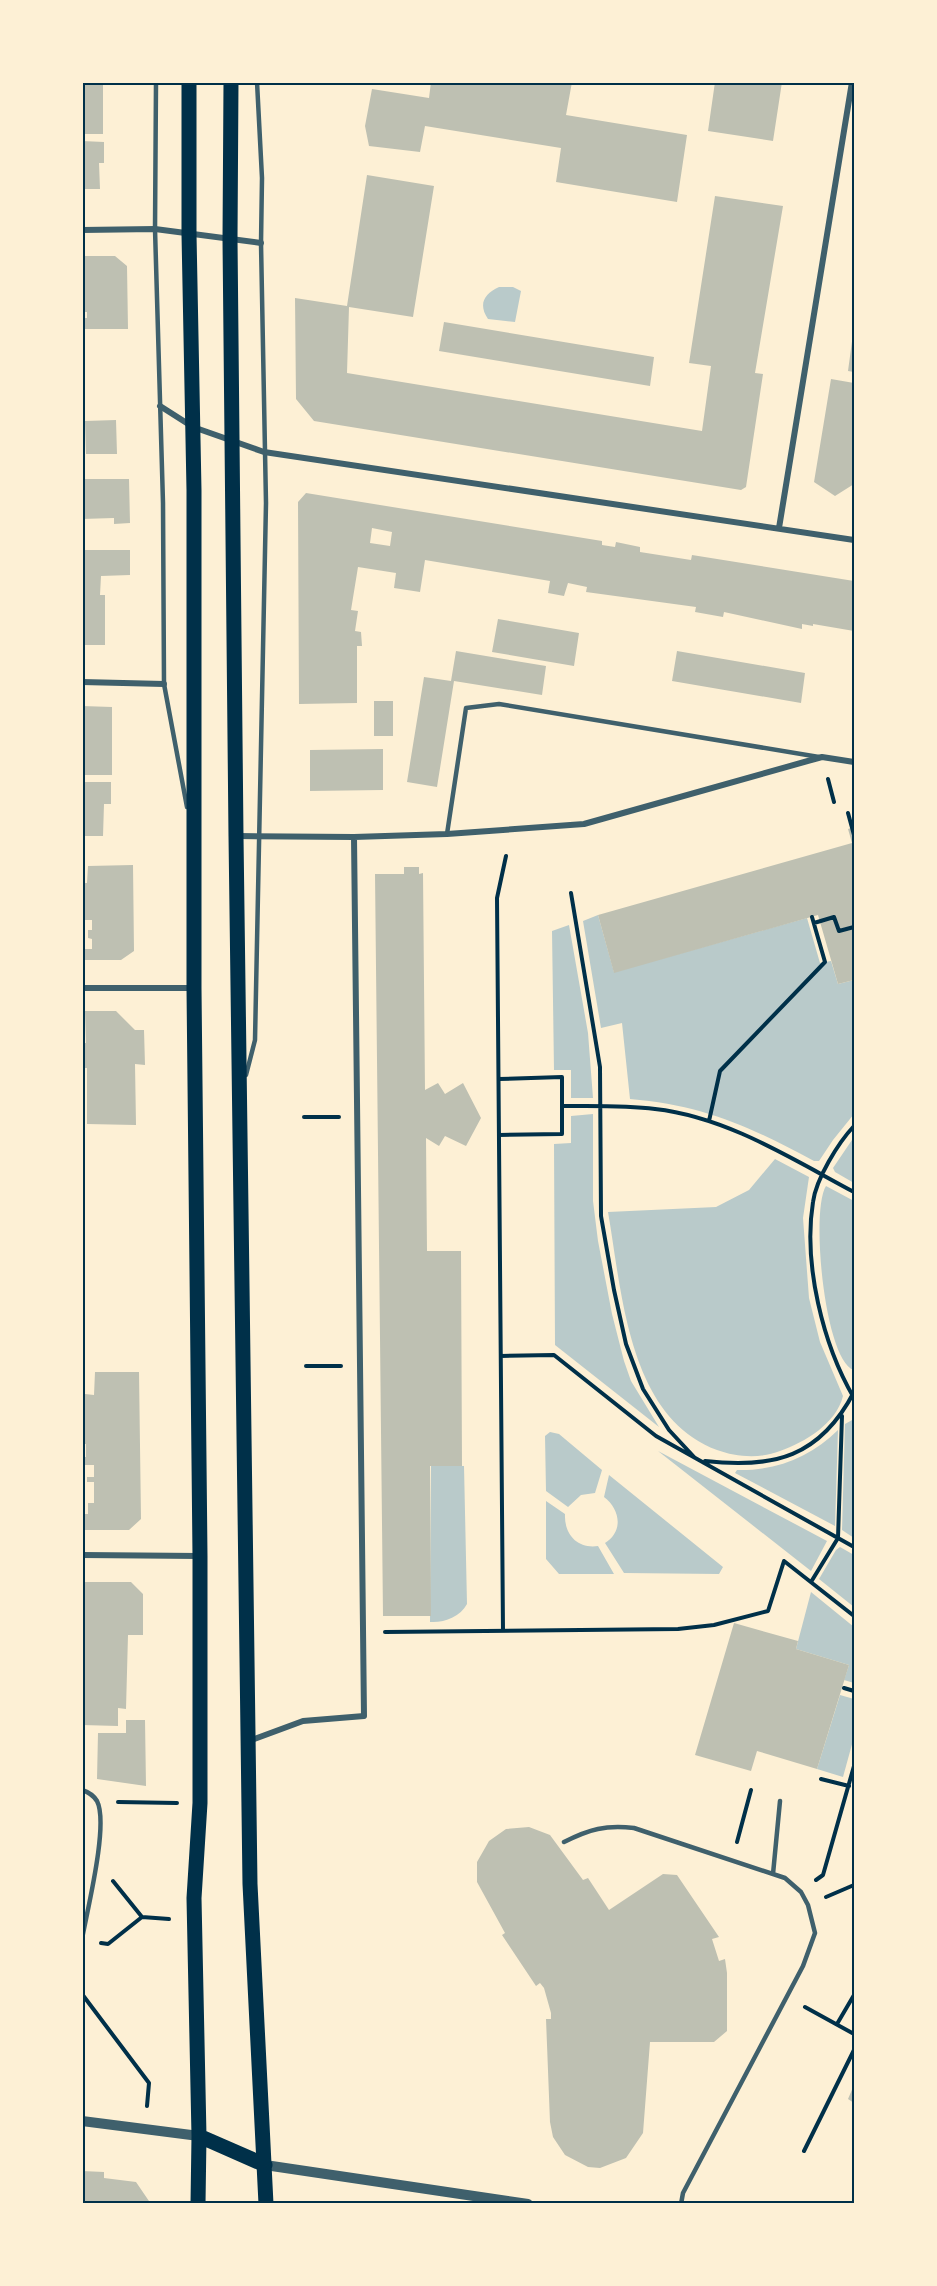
<svg xmlns="http://www.w3.org/2000/svg" width="937" height="2286" viewBox="0 0 937 2286" font-family="Spectral,serif">
  <style>
    .green { fill: #b9caca }
    .building { fill: #bec0b2; fill-rule: evenodd }
    .lines { fill: none; stroke-linecap: round; stroke-linejoin: round }
    .path { stroke: #003049; stroke-width: 4 }
    .service { stroke: #3f606c; stroke-width: 4.5 }
    .minor { stroke: #3f606c; stroke-width: 6 }
    .tertiary { stroke: #3f606c; stroke-width: 10 }
    .primary { stroke: #003049; stroke-width: 15 }
    .neatline { fill: none; stroke: #003049; stroke-width: 2 }
  </style>
  <rect width="100%" height="100%" fill="#fdf0d5"/>
  <!-- green -->
  <path class="green" d="M499 287H513L521 291 515 322 488 319C478 304 484 294 499 287Z
    M598 915 614 972 807 918 820 963 831 961 838 984 854 980V1114L833 1140 819 1161H814C751 1127 703 1105 630 1099L622 1023 601 1028 583 921Z
    M569 925 588 1033 593 1098H571V1070H554L552 931Z
    M593 1114V1201L598 1241 612 1314 624 1361 631 1381 659 1427 555 1345 554 1144 571 1143V1116Z
    M854 1137V1183L835 1172 833 1168Z
    M775 1159 809 1177 803 1218 809 1298 820 1342 843 1396C836 1424 805 1442 780 1451 760 1459 736 1457 717 1450 628 1417 622 1292 608 1212L716 1207 749 1190Z
    M826 1186 854 1201V1370C825 1362 810 1211 826 1186Z
    M854 1419V1538L842 1530 845 1424Z
    M838 1430 835 1526 735 1473 737 1470C776 1471 811 1457 838 1430Z
    M550 1432 559 1434 602 1470 595 1493 581 1495 568 1507 546 1491 545 1436Z
    M658 1451 827 1541 811 1571Z
    M431 1466H464L467 1604C460 1617 444 1623 430 1622Z
    M609 1475 723 1567 719 1574 624 1573 605 1543C624 1531 620 1509 604 1497Z
    M546 1501 565 1514C564 1534 577 1549 598 1546L614 1574H559L546 1559Z
    M840 1547 854 1555V1607L819 1579 836 1550Z
    M811 1592 854 1627V1683L844 1680 849 1665 796 1649Z
    M840 1695 854 1699V1737L843 1777 817 1769Z"/>
  <!-- building -->
  <path class="building" d="M82 82H103V134H82Z
    M431 82H572L566 115 687 135 677 202 556 182 561 148 425 126 420 152 369 146 365 126 372 89 429 98Z
    M715 82H782L773 141 708 131Z
    M82 141 104 142V163H99L100 189H82Z
    M367 175 434 186 413 317 349 307 347 373 702 431 711 366 689 363 715 196 783 206 755 373 763 374 746 487 741 490 314 421 296 399 295 298 347 306Z
    M82 256H115L127 266 128 329H82V318H87V312H82Z
    M444 322 654 357 650 386 439 351Z
    M853 334H854V372L848 371Z
    M831 379 854 383V484L835 496 814 482Z
    M116 420 117 454H86L85 421Z
    M82 479H129L130 523 114 524V518L82 519Z
    M306 493 602 541V545L615 547 616 542 640 547V552L691 560 692 555 854 581V631L813 624V626L802 624V629L724 612 723 617 695 612 696 607 586 592 587 587 568 583 564 596 548 593 550 581 425 560 420 592 394 588 396 573 358 567 351 610 358 611 355 631 361 632 362 646H357V703L299 704 298 502ZM372 528 392 532 390 546 370 543Z
    M82 550H130V575L101 576 100 595H105V645H82Z
    M498 619 579 633 574 666 492 652Z
    M456 651 546 666 542 695 454 681 437 787 407 782 424 677 451 681Z
    M677 651 805 673 801 703 672 681Z
    M374 701H393V736H374Z
    M82 706 112 707V775H82Z
    M383 749V790L310 791V750Z
    M82 782H111V804H104L103 836H82Z
    M854 827V980L838 984 818 915 614 973 598 915 852 843 848 829Z
    M133 865 134 951 121 960H82V949H92V939L88 938V930H92V920H82V883H87L88 866Z
    M404 867H419V874L423 873 425 1090 438 1083 445 1094 463 1083 481 1118 466 1146 445 1136 439 1146 426 1138 427 1251H461L462 1466H430L431 1616H383L375 874H404Z
    M85 1011H116L135 1030H144L145 1065 135 1064 136 1125 87 1124V1068H82V1043H86Z
    M95 1372H139L141 1519 129 1530H82V1514H88V1503H94V1482H87V1477H94V1465H82V1457H86V1444H82V1430H85V1394L94 1395Z
    M82 1582H131L143 1594V1635H128L126 1709 118 1708V1726L82 1725 85 1663H82Z
    M734 1623 798 1641 796 1649 849 1665 817 1769 757 1751 751 1771 695 1755Z
    M126 1720H145L146 1786 97 1779 98 1733H126Z
    M529 1827 550 1835 583 1880 588 1878 609 1910 663 1874 677 1875 719 1937 712 1939 719 1961 725 1959 727 1973V2031L714 2042H650L643 2133 626 2158 600 2168 588 2167 565 2155 553 2137 550 2122 546 2019H551V2013L544 1988 540 1983 536 1986 502 1935 505 1933 477 1882V1862L489 1841 506 1829Z
    M854 2085V2103L848 2099Z
    M82 2171 104 2172V2178L136 2182 151 2204H82Z"/>
  <g class="lines">
    <!-- path -->
    <path class="path" d="M828 779 834 802
      M848 813 854 835
      M571 893 600 1067 601 1216 614 1290 626 1344 643 1389 669 1430 695 1458
      M814 923 834 917 839 931 854 927
      M499 1079 562 1077V1134L499 1135
      M562 1106C593 1106 625 1105 655 1109 727 1117 792 1159 854 1192
      M304 1117H339
      M709 1121 720 1071 825 962 812 917
      M854 1126C838 1143 816 1179 813 1202 803 1264 823 1345 854 1398
      M501 1356 554 1355 656 1436 854 1547
      M306 1366H341
      M705 1461C774 1469 820 1457 854 1392
      M811 1582 838 1538 842 1416
      M503 1631 497 898 506 856
      M385 1632 678 1629 714 1625 768 1611 784 1561 854 1616
      M844 1688 854 1691
      M821 1779 849 1786
      M118 1802 177 1803
      M737 1842 751 1790
      M816 1880 823 1875 854 1766
      M113 1881 142 1917 169 1919
      M826 1897 854 1885
      M101 1943 108 1944 142 1917
      M82 1994 149 2083 147 2106
      M805 2007 854 2034
      M837 2024 854 1995
      M804 2151 854 2050"/>
    <!-- service -->
    <path class="service" d="M156 82 155 229 163 503 164 684 187 807
      M447 834 466 708 499 704 819 757
      M246 1075 255 1040 266 503 261 243 262 178 257 82
      M82 1790C88 1792 94 1796 97 1801 109 1824 87 1911 82 1939
      M564 1842C590 1829 605 1825 634 1828L785 1878 801 1892 808 1905 815 1933 803 1966 683 2193 681 2204
      M773 1874 780 1801"/>
    <!-- minor -->
    <path class="minor" d="M82 230 155 229 261 243
      M160 406 193 427 264 452 854 540
      M779 528 852 82
      M82 682 164 684
      M238 836 354 837 447 834 584 824 822 757 854 762
      M82 988H193
      M82 1555 199 1556
      M249 1741 303 1721 364 1716 354 837"/>
    <!-- tertiary -->
    <path class="tertiary" d="M82 2121 199 2136
      M265 2165 528 2204"/>
    <!-- primary -->
    <path class="primary" d="M189 82V234L194 490V988L200 1556V1803L194 1898 199 2136 198 2204
      M231 82 230 239 236 836 250 1884 266 2204
      M199 2136 265 2165"/>
  </g>
  <!-- border -->
  <rect width="937" height="2286" fill="none" stroke="#fdf0d5" stroke-width="168"/>
  <rect x="84" y="84" width="769" height="2118" class="neatline"/>
</svg>
